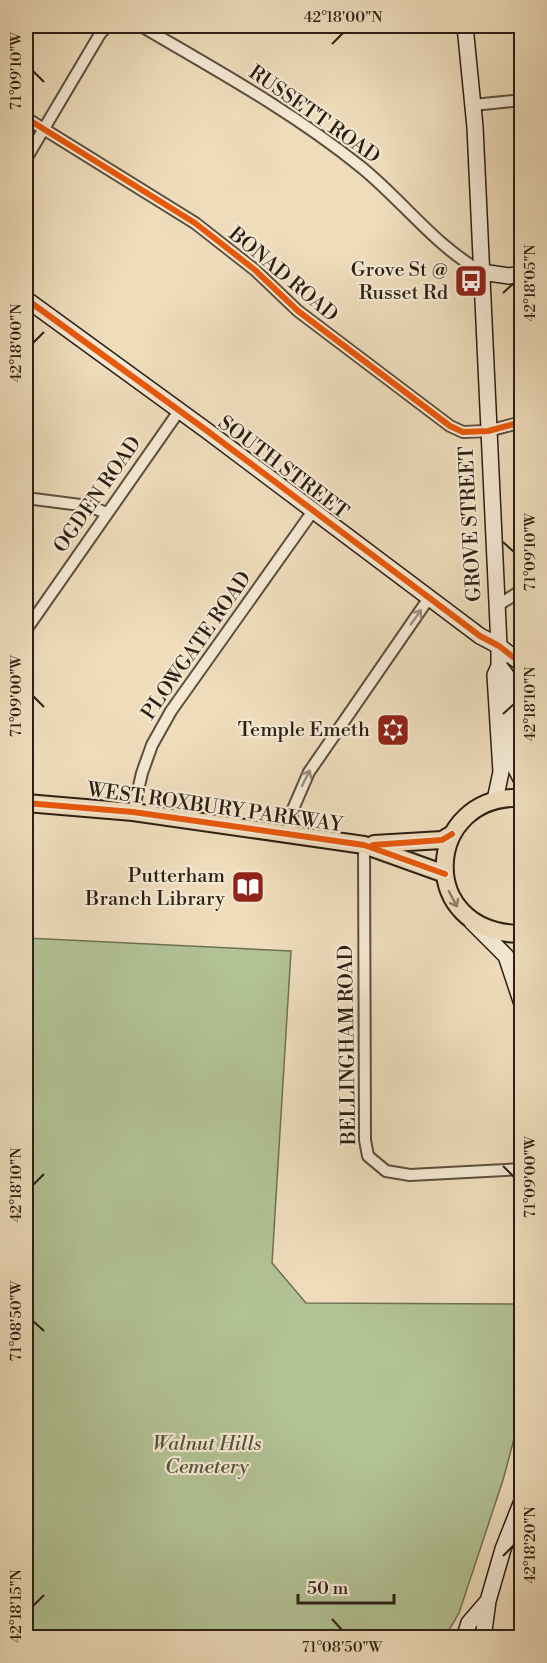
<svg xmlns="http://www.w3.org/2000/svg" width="547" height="1663" viewBox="0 0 547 1663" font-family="'Libre Bodoni',serif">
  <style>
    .green { fill: #b2c295; stroke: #6f7054; stroke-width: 1.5 }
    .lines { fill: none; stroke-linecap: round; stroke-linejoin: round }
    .street-casing { stroke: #5c4e3d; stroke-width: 14 }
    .secondary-casing { stroke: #2c1f13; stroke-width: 18 }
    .primary-casing { stroke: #2c1f13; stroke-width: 20 }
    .street { stroke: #f4e8d3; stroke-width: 10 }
    .secondary { stroke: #f4e8d3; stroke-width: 15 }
    .primary { stroke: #eedcbb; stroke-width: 16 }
    .cycleway-casing { stroke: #f4e8d3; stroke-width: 10 }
    .cycleway { stroke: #e8590c; stroke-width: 6 }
    .oneway { stroke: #9a8e7d }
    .oneway2 { stroke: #8d7e67 }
    .ticks { fill: none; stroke: #2c1f13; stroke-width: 2 }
    .labels { text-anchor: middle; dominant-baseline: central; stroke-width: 4.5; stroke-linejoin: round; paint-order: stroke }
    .street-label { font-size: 20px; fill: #2c1f13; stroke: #f4e8d3 }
    .poi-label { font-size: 20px; fill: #2c1f13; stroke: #f4e8d3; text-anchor: end }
    .park-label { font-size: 20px; font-style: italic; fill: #54503a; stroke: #f4e8d3 }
    .neatline { fill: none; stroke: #2c1f13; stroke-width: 2 }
    .ticks-label { font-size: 15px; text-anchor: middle; fill: #2c1f13 }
  </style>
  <rect width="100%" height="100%" fill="#eedcbb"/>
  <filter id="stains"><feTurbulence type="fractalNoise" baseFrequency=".00333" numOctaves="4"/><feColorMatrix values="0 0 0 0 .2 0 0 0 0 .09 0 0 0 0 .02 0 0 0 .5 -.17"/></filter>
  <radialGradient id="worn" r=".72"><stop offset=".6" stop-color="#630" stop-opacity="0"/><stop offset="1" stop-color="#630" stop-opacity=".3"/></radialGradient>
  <!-- green -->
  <path class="green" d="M26 938 291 951 272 1263 306 1303 518 1304 521 1375 514 1439 503 1480 459 1613 445 1637H26Z"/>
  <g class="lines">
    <defs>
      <path id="street" d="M141 26C216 70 293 112 361 167 403 201 435 246 482 272
        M473 105 522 100
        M26 118 195 223 255 270 298 311 450 426 463 432 488 431 522 422
        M26 159 100 34 107 26
        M26 498 88 506 107 513
        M497 606 522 590
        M26 630 179 411
        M133 812 142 773 152 745 171 711 313 511
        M289 834 293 809 309 772 429 598
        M364 845 365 1140 368 1156 386 1171 410 1175 522 1169"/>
      <path id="secondary" d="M465 26 475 127 499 646V666L495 675 501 772 495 800
        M482 272 509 276 522 274
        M26 299 206 430 480 636 499 646 522 664
        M499 666 506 675 512 761 522 781
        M472 922 506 956 522 1004
        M464 1638 469 1623 488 1601
        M483 1638 488 1601 503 1549 522 1501"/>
      <path id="primary" d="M522 798C424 793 414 934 522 934
        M26 803 133 812 364 845 445 874
        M374 844 442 840 452 834"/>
    </defs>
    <!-- street casing -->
    <use href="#street" class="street-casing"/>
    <!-- secondary casing -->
    <use href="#secondary" class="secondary-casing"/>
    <!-- primary casing -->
    <use href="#primary" class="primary-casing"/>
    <!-- street -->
    <use href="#street" class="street"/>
    <!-- secondary -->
    <use href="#secondary" class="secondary"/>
    <!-- primary -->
    <use href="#primary" class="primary"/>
    <defs>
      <path id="cycleway" d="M26 118 195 223 255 270 298 311 450 426 463 432 488 431 522 422
        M26 299 206 430 480 636 499 646 522 664
        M26 803 133 812 364 845 445 874
        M373 845 442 840 452 834"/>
    </defs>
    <!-- cycleway casing -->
    <use href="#cycleway" class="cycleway-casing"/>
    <!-- cycleway -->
    <use href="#cycleway" class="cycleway"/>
  </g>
  <!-- one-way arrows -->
  <defs><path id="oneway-shaft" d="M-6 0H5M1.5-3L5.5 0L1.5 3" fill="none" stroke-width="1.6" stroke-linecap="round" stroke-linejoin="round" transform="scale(1.5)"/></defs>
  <g class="oneway">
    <use href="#oneway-shaft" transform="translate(416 617) rotate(-55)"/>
    <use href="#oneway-shaft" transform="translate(306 778) rotate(-63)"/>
  </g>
  <use class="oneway2" href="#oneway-shaft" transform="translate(453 899) rotate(62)"/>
  <!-- ticks -->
  <path class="ticks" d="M332 44 343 33M33 71 44 82M503 293 514 283M33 343 44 332M503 542 514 552M33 696 44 707M503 714 514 704M503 1166 514 1177M33 1185 44 1174M33 1321 44 1331M503 1556 514 1545M33 1606 44 1595M332 1619 342 1630"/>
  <!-- icons -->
  <defs>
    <symbol id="bus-square" viewBox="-11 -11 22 22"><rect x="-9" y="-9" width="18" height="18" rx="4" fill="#8f2418" stroke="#f4e8d3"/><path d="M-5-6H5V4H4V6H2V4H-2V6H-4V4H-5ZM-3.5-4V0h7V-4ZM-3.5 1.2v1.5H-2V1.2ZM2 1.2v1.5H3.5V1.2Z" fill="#fff"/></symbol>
    <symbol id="synagogue-square" viewBox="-11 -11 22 22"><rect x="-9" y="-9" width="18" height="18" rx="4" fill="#8f2418" stroke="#f4e8d3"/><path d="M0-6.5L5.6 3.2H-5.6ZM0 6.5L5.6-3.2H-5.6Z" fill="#fff"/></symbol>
    <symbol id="library-square" viewBox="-11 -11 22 22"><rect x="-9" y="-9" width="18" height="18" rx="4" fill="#8f2418" stroke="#f4e8d3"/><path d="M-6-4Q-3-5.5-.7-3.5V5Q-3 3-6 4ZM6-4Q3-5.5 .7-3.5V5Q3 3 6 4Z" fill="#fff"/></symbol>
  </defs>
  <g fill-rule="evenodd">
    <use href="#bus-square" x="452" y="262" width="38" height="38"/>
    <use href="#synagogue-square" x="374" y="711" width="38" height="38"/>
    <use href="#library-square" x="229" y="868" width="38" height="38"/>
  </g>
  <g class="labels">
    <!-- street labels -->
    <g class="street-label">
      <text transform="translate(314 115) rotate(35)">RUSSETT ROAD</text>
      <text transform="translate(283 275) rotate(40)">BONAD ROAD</text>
      <text transform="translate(283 468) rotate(37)">SOUTH STREET</text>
      <text transform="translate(98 495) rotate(-55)">OGDEN ROAD</text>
      <text transform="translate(471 524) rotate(-93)">GROVE STREET</text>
      <text transform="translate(197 646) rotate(-55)">PLOWGATE ROAD</text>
      <text transform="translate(215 808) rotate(8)">WEST ROXBURY PARKWAY</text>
      <text transform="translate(348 1045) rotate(-91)">BELLINGHAM ROAD</text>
    </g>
    <!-- poi labels -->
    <g class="poi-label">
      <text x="448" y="270">Grove St @<tspan x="448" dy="23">Russet Rd</tspan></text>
      <text x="370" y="730">Temple Emeth</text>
      <text x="225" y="876">Putterham<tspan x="225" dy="23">Branch Library</tspan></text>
    </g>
    <!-- park labels -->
    <g class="park-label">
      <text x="207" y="1444">Walnut Hills<tspan x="207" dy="23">Cemetery</tspan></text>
    </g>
  </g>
  <!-- margin -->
  <rect width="547" height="1663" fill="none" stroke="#eedcbb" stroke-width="66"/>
  <!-- scale -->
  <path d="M298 1594v9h96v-9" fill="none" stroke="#2c1f13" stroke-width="3"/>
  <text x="307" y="1594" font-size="18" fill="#2c1f13" stroke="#f4e8d3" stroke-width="4.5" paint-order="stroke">50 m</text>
  <rect x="33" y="33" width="481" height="1597" class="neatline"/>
  <g class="ticks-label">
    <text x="343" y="22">42°18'00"N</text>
    <text transform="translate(16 71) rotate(-90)" y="5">71°09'10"W</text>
    <text transform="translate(530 283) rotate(-90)" y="5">42°18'05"N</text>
    <text transform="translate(16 343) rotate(-90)" y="5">42°18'00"N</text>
    <text transform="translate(530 552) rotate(-90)" y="5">71°09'10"W</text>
    <text transform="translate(16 696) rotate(-90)" y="5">71°09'00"W</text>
    <text transform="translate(530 704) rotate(-90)" y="5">42°18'10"N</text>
    <text transform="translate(530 1177) rotate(-90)" y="5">71°09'00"W</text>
    <text transform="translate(16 1185) rotate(-90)" y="5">42°18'10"N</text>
    <text transform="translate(16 1321) rotate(-90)" y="5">71°08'50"W</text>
    <text transform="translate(530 1545) rotate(-90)" y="5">42°18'20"N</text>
    <text transform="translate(16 1606) rotate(-90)" y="5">42°18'15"N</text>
    <text x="342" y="1652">71°08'50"W</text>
  </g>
  <rect width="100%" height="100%" filter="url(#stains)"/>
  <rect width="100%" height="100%" fill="url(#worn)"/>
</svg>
